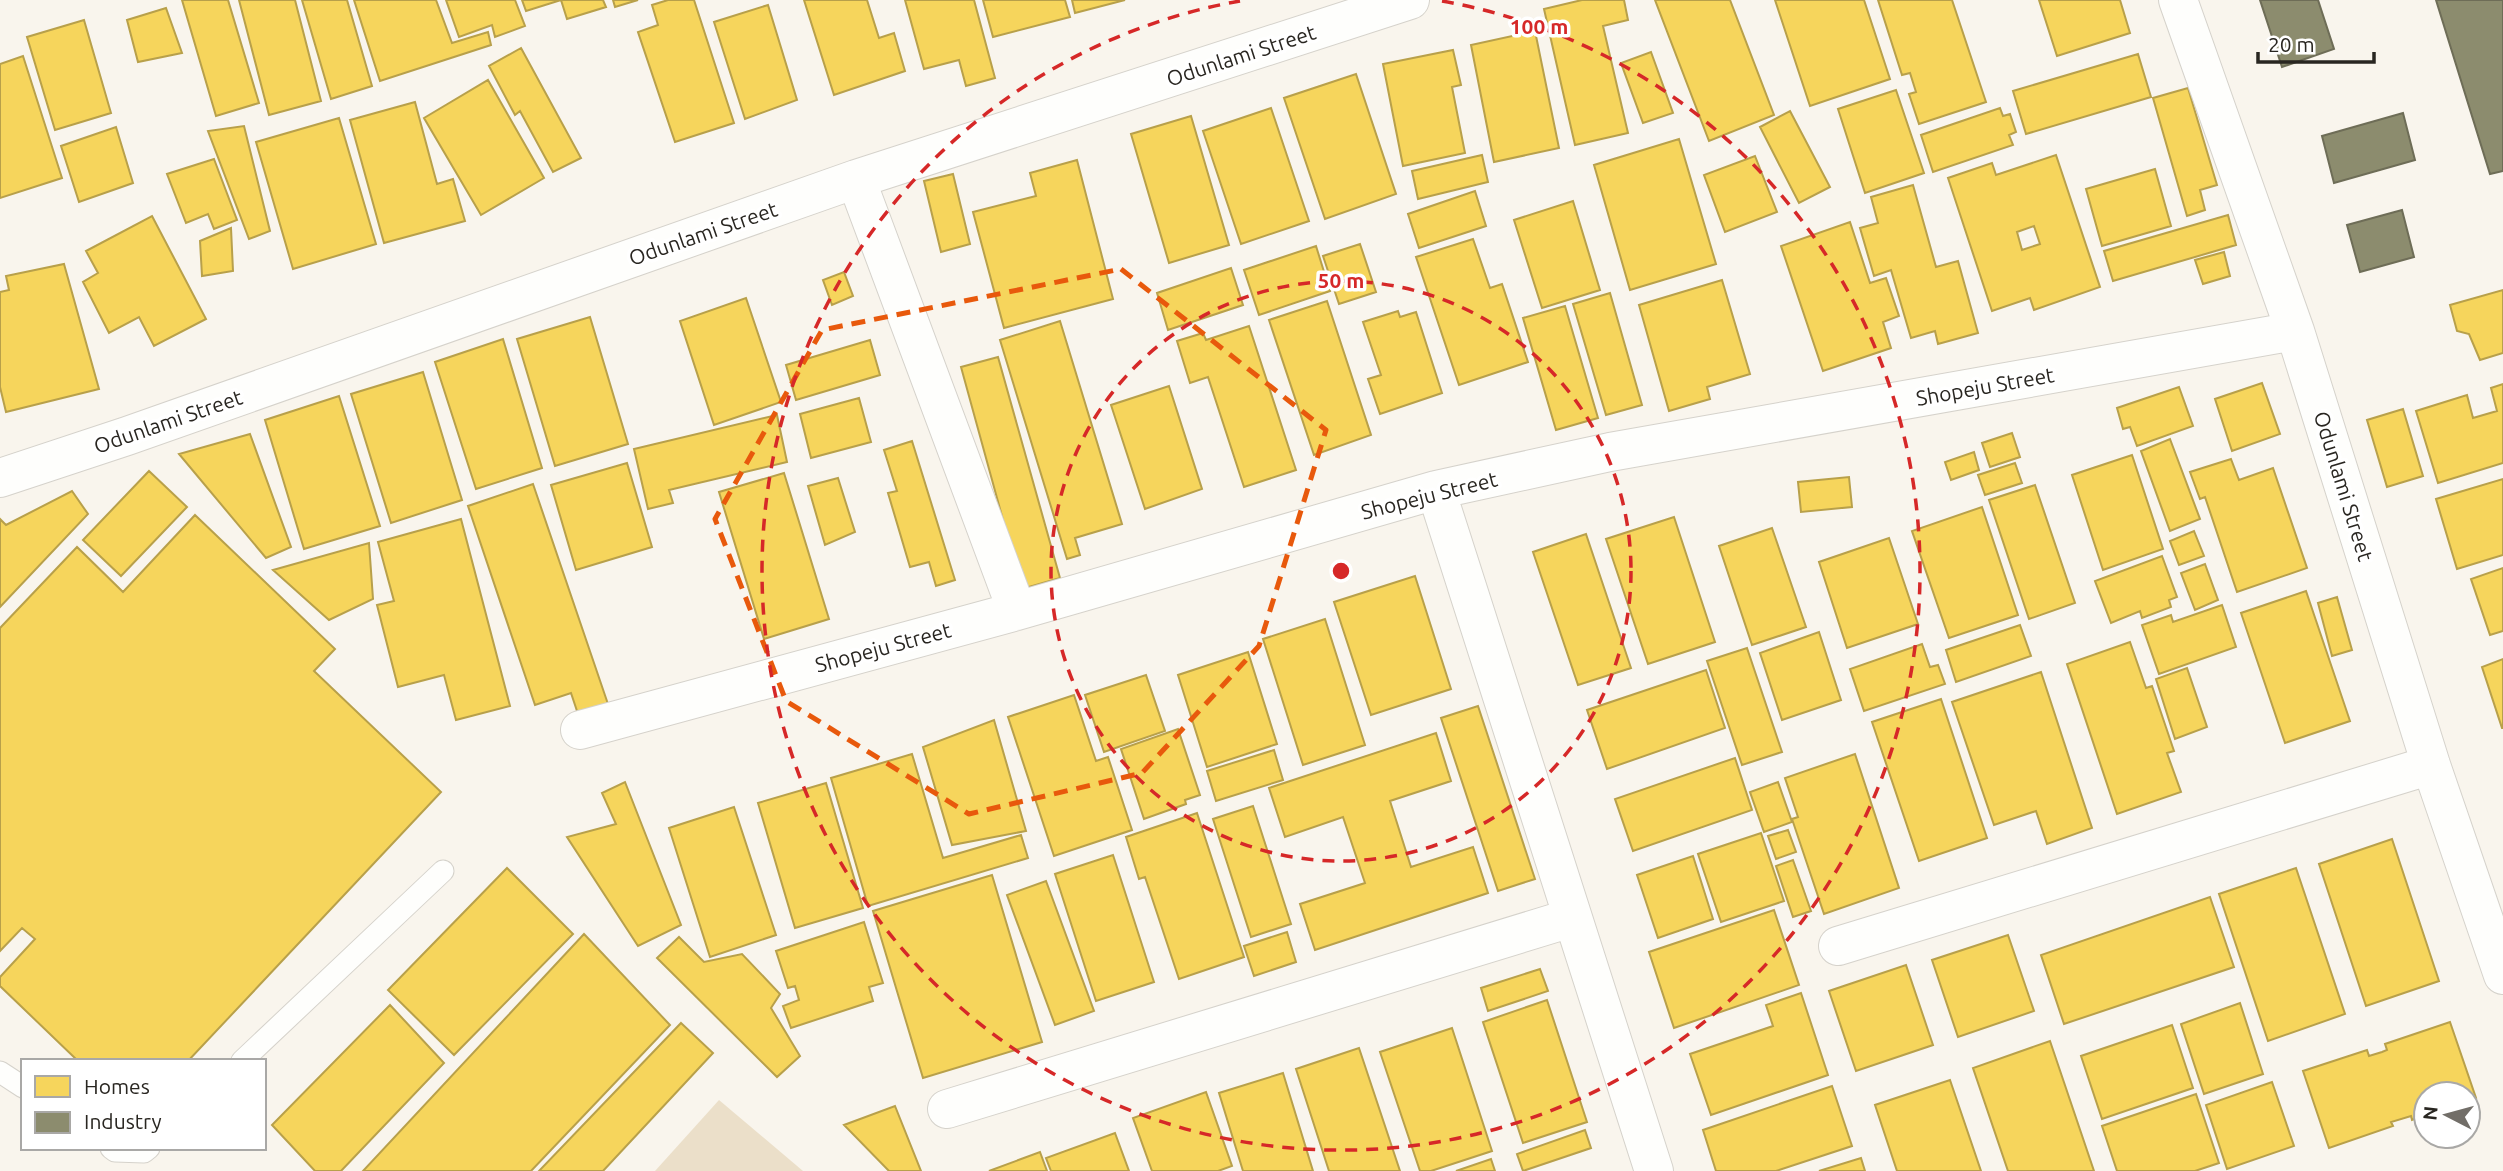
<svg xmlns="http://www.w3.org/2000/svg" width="2503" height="1171" viewBox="0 0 2503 1171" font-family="Ubuntu,sans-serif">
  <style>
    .green { fill: #ebdfc9 }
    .homes { fill: #f6d55c; stroke: #b8a04a; stroke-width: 2; fill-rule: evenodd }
    .industry { fill: #8c8c6e; stroke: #6e6d57; stroke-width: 2 }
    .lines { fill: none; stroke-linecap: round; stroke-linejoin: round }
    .service-casing { stroke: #d5d2cb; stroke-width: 23 }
    .minor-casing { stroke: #d5d2cb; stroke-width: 40 }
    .service { stroke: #fefefc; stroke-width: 21 }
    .minor { stroke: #fefefc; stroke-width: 38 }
    .marked { fill: none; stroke: #e8590c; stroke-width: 5; stroke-dasharray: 14 9; stroke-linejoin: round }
    .ring { fill: none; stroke: #d62828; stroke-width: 3.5; stroke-dasharray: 12 9 }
    .labels { text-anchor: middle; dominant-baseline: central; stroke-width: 7; stroke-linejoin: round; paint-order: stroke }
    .street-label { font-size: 21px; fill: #292621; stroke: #fff }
    .centre { fill: #d62828; stroke: #fff; stroke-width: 3.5 }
    .ring-label { font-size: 21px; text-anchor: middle; font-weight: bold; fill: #d62828; stroke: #fff; stroke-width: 7; stroke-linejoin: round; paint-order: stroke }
  </style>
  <rect width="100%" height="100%" fill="#f9f5ed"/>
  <!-- green -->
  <path class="green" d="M719 1100 803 1171H655Z"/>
  <!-- homes -->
  <path class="homes" d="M182 0H228L259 103 216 116Z
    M239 0H295L321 101 269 115Z
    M302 0H347L372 86 331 99Z
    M354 0H436L452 43 488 32 491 45 380 81Z
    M446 0H515L525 26 495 37 492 25 459 37Z
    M522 0H603L606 7 567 19 561 0 526 11Z
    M613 0H638L615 7Z
    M668 0H694L734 123 675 142 638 32 658 25 652 5Z
    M804 0H867L879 38 894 33 905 71 834 95Z
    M905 0H974L995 78 966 86 959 60 924 69Z
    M983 0H1065L1070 17 993 37Z
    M1072 0H1125L1075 13Z
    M1582 0H1624L1628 20 1603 26 1628 133 1575 145 1544 9Z
    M1655 0H1730L1774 115 1709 141Z
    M1775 0H1864L1890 79 1810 106Z
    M1878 0H1952L1986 102 1919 124 1909 94 1916 92 1910 73 1902 75Z
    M2039 0H2120L2130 33 2057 56Z
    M768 5 797 100 745 119 714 22Z
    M166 8 182 53 138 62 127 20Z
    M84 20 111 113 55 130 27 37Z
    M1535 31 1559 148 1494 162 1471 45Z
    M521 48 581 158 553 172 520 111 515 115 489 66Z
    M1453 50 1461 85 1452 87 1465 153 1403 166 1383 64Z
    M1651 52 1673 113 1643 123 1621 63Z
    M2138 54 2151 97 2026 134 2013 91Z
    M23 56 62 178 0 198V64Z
    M1356 74 1396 194 1325 219 1284 98Z
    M488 80 544 178 481 215 424 118Z
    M2188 88 2217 185 2200 190 2205 210 2187 216 2153 98Z
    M1896 90 1924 173 1865 193 1838 109Z
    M415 102 437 184 453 179 465 221 384 243 350 120Z
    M1271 108 1309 221 1241 244 1203 131Z
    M2000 108 2003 116 2010 114 2016 132 2009 135 2013 145 1933 172 1921 135Z
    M1790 111 1830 187 1799 203 1760 127Z
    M1191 116 1229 245 1169 263 1131 134Z
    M339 118 376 244 293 269 256 142Z
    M244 126 270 231 249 239 208 131Z
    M116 127 133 183 79 202 61 146Z
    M1679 139 1716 264 1630 290 1594 165Z
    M1482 155 1488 182 1418 199 1412 171Z
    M2056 155 2100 287 2034 310 2030 298 1992 311 1948 178 1992 163 1996 175ZM2034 226 2040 244 2022 250 2017 232Z
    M1755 156 1777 212 1725 232 1704 175Z
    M214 159 237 220 214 229 208 214 186 223 167 174Z
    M1077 160 1113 299 1004 328 973 212 1036 196 1030 173Z
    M2155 169 2171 226 2102 246 2086 189Z
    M953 174 970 244 941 252 924 181Z
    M1913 185 1936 267 1958 261 1978 333 1938 344 1935 331 1911 338 1891 270 1874 276 1860 228 1878 223 1871 197Z
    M1475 191 1486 226 1419 248 1408 214Z
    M1573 201 1600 290 1542 308 1514 220Z
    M2228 215 2236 245 2113 281 2104 251Z
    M152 216 206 319 154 346 139 317 109 333 83 282 98 273 86 251Z
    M1850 222 1870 283 1886 278 1899 316 1883 322 1891 348 1823 371 1781 246Z
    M231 228 233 271 202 276 200 241Z
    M1473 239 1490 288 1502 284 1528 362 1459 385 1416 257Z
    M1360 244 1376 292 1339 304 1323 256Z
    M1316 246 1330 291 1259 315 1244 270Z
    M2224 252 2230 276 2203 284 2195 260Z
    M64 264 99 389 6 412 0 387V292L9 290 6 276Z
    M1231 268 1243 305 1168 330 1157 293Z
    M844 272 853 296 832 305 823 280Z
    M1722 280 1750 374 1707 387 1710 399 1669 411 1639 305Z
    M2503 290V353L2480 360 2469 334 2457 331 2450 305Z
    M1610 293 1642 405 1606 415 1573 304Z
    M746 298 781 402 714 425 680 321Z
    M1327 301 1371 435 1314 455 1269 320Z
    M1565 306 1598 418 1556 430 1523 318Z
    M1398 311 1400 317 1416 312 1442 393 1380 414 1368 379 1381 375 1363 322Z
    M590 317 628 444 555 466 517 339Z
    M1060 321 1122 524 1075 538 1080 555 1067 559 1000 340Z
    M1249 326 1296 470 1244 487 1208 377 1190 383 1177 341 1203 333 1206 340Z
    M503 339 542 468 476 489 435 362Z
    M870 340 880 375 796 400 786 365Z
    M998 357 1060 578 1022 589 961 367Z
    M423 372 462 500 391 523 351 394Z
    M2262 383 2280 434 2232 451 2215 399Z
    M2503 384V463L2438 483 2416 411 2467 395 2473 418 2497 411 2491 388Z
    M1169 386 1202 489 1145 509 1111 405Z
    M2179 387 2193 426 2137 446 2130 427 2123 429 2117 408Z
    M339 396 380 526 304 549 265 420Z
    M859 398 871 442 811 458 800 414Z
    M2403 409 2423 476 2387 487 2367 420Z
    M777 415 787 462 669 490 673 503 648 509 634 449Z
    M2012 433 2020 457 1990 467 1982 443Z
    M250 434 291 547 266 558 179 454Z
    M2170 439 2200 519 2170 531 2141 451Z
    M912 441 955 580 936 586 929 562 910 567 888 493 897 491 884 450Z
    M1974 452 1979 470 1951 480 1945 462Z
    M2132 455 2163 549 2103 570 2072 475Z
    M2231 459 2239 480 2273 468 2307 568 2237 592 2205 497 2200 499 2190 472Z
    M627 463 652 547 576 570 551 485Z
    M2015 463 2022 483 1985 495 1978 475Z
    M149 471 187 507 121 576 83 540Z
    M784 473 829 619 764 639 719 492Z
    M1849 477 1852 507 1801 512 1798 482Z
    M838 478 855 532 825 545 808 486Z
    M2503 479V555L2457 569 2436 499Z
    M533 484 609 707 579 717 571 693 535 705 468 506Z
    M2035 485 2075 603 2029 619 1989 500Z
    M72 491 88 514 0 607V519L6 525Z
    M1982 507 2018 615 1949 638 1912 531Z
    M195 515 335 649 314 671 441 792 188 1061H78L0 986V977L35 939 22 928 0 951V628L77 547 123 592Z
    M1674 517 1715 642 1648 664 1606 539Z
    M461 519 510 706 456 720 444 675 398 687 377 605 394 601 378 542Z
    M1772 528 1806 627 1752 645 1719 546Z
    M2194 531 2204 556 2179 565 2170 541Z
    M1586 534 1631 668 1578 685 1533 552Z
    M1889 538 1918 624 1847 648 1819 562Z
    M369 543 373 599 329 620 273 570Z
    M2162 556 2177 597 2169 600 2171 607 2142 618 2140 611 2111 623 2095 581Z
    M2205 564 2218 600 2195 610 2181 573Z
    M2503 568V631L2490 635 2471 579Z
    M1415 576 1451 689 1371 715 1334 602Z
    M2306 591 2350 721 2285 743 2241 613Z
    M2337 597 2352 650 2332 656 2318 603Z
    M2222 605 2236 647 2159 674 2142 625 2171 615 2173 622Z
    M1325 619 1365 745 1303 765 1263 639Z
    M2020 625 2031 656 1956 682 1946 650Z
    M1819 632 1841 700 1782 720 1760 653Z
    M2130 642 2146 688 2152 686 2174 751 2167 753 2181 792 2117 814 2067 664Z
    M1922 644 1930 667 1938 665 1945 684 1864 711 1850 669Z
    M1747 648 1782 752 1742 765 1707 661Z
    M1248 652 1277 744 1207 767 1178 675Z
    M2503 659V728H2502L2482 667Z
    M2187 668 2207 727 2175 739 2156 679Z
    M1706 670 1725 728 1607 769 1587 710Z
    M2041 672 2092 828 2047 844 2036 811 1994 825 1952 702Z
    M1146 675 1165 731 1104 752 1085 695Z
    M1074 695 1096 761 1108 757 1132 830 1054 856 1008 717Z
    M1941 699 1987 838 1919 861 1872 722Z
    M1478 706 1535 879 1498 891 1441 718Z
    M994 720 1026 831 952 845 923 747Z
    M1178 729 1200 795 1185 800 1186 804 1144 819 1121 749Z
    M1436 733 1451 781 1390 801 1411 867 1473 847 1488 893 1315 950 1300 904 1365 883 1343 817 1285 837 1269 788Z
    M1274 750 1283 780 1216 801 1207 771Z
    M912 754 943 858 1021 835 1028 858 868 906 831 778Z
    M1855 754 1899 888 1824 914 1792 819 1798 817 1785 778Z
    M1735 758 1752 810 1633 851 1615 799Z
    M625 782 681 925 638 946 567 837 616 824 602 793Z
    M1778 782 1792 822 1764 832 1750 792Z
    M826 783 863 908 795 928 758 803Z
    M1253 806 1291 924 1251 937 1213 819Z
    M734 807 776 935 710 957 669 828Z
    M1197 813 1244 957 1179 979 1145 877 1139 879 1126 837Z
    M1788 830 1796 852 1776 859 1768 836Z
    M1761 833 1784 901 1721 922 1698 854Z
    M2392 839 2439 981 2366 1006 2319 864Z
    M1113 855 1154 982 1096 1001 1055 874Z
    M1693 856 1713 919 1658 938 1637 875Z
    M1793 860 1811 911 1793 917 1776 866Z
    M507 868 573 934 454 1055 388 990Z
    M2296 868 2345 1014 2268 1041 2219 894Z
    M992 875 1042 1042 923 1078 873 911Z
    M1046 881 1094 1011 1055 1025 1007 895Z
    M2210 897 2234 967 2064 1024 2041 955Z
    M1774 910 1799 985 1674 1028 1649 952Z
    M864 922 883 983 869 987 873 1001 791 1028 783 1006 799 1000 795 986 788 988 776 951Z
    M1287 932 1296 962 1254 976 1244 946Z
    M584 934 670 1025 531 1171H363Z
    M2008 935 2034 1011 1958 1037 1932 960Z
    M679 937 704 962 742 954 780 994 771 1008 800 1056 777 1077 657 958Z
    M1906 965 1933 1045 1856 1071 1829 991Z
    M1540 969 1548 991 1488 1011 1481 988Z
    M1801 993 1828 1075 1711 1115 1690 1054 1773 1026 1766 1005Z
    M1547 1000 1587 1122 1523 1143 1483 1022Z
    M2240 1003 2263 1074 2204 1094 2181 1024Z
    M390 1005 444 1063 341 1171H315L272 1125Z
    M2450 1022 2476 1098 2468 1101V1094H2426V1115L2412 1120 2411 1116 2391 1122 2393 1126 2329 1148 2303 1071 2367 1050 2369 1056 2382 1052 2387 1050 2385 1044Z
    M681 1023 713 1053 603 1171H539Z
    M2172 1025 2193 1088 2102 1119 2081 1056Z
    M1452 1028 1492 1151 1431 1171H1420L1380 1052Z
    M2050 1041 2094 1171H2008L1973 1068Z
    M1359 1048 1400 1171H1329L1296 1069Z
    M1283 1073 1313 1171H1243L1219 1093Z
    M1950 1080 1981 1171H1897L1875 1105Z
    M2272 1082 2294 1146 2227 1169 2206 1105Z
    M1832 1086 1852 1146 1776 1171H1716L1703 1130Z
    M1206 1092 1232 1166 1218 1171H1152L1133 1118Z
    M2196 1094 2219 1163 2195 1171H2117L2102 1126Z
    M895 1106 921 1171H889L844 1125Z
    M1585 1130 1591 1148 1523 1171 1517 1154Z
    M1115 1133 1129 1171H1051L1046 1158Z
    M1040 1152 1047 1171H989Z
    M1861 1158 1865 1171H1819Z
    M1491 1159 1495 1171H1456Z"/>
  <!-- industry -->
  <path class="industry" d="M2260 0H2318L2334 49 2282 67Z
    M2436 0H2503V171L2490 174Z
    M2403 113 2415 160 2334 183 2322 136Z
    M2402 210 2414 257 2360 272 2347 225Z"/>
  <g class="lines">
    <defs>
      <path id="service" d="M242 1061 443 871
        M0 1072 23 1087
        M111 1148 115 1151 144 1152 149 1148"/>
      <path id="minor" d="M2178 0 2295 331 2431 765 2503 975
        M856 179 1017 611
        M0 478 127 436 856 179 1410 0
        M1436 490 1654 1171
        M580 730 1017 611 1436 490 1610 452 2295 331
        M1838 946 2431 765
        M947 1109 1571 918"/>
    </defs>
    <!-- service casing -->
    <use href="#service" class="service-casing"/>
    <!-- minor casing -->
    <use href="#minor" class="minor-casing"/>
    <!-- service -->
    <use href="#service" class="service"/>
    <!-- minor -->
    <use href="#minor" class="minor"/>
  </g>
  <!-- marked area -->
  <path class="marked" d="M1121 269 1326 430 1259 646 1142 773 969 814 786 701 715 519 822 330Z"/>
  <!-- distance rings -->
  <g class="ring">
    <circle cx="1341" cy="571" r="290"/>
    <path d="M1442 1A579 579 0 1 1 1240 1"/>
  </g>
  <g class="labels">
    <!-- street labels -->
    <g class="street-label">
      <text transform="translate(1241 55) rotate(-18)">Odunlami Street</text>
      <text transform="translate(703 233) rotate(-19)">Odunlami Street</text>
      <text transform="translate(1985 386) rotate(-10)">Shopeju Street</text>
      <text transform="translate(168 421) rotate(-19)">Odunlami Street</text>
      <text transform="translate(2344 486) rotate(73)">Odunlami Street</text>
      <text transform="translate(1429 495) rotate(-14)">Shopeju Street</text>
      <text transform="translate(883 647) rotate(-15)">Shopeju Street</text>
    </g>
  </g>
  <circle cx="1341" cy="571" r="10" class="centre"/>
  <g class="ring-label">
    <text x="1539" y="34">100 m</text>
    <text x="1341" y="288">50 m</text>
  </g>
  <!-- legend -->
  <rect x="21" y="1059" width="245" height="91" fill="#ffffff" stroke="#a9a8a6" stroke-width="2"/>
  <rect x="35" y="1076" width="35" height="21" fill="#f6d55c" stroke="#a9a8a6" stroke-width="2"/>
  <text x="84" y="1094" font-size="21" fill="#292621">Homes</text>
  <rect x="35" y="1112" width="35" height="21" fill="#8c8c6e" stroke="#a9a8a6" stroke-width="2"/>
  <text x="84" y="1129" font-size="21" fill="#292621">Industry</text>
  <!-- north arrow -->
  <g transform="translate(2447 1115) rotate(276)"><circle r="33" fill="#ffffff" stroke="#a9a8a6" stroke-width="2"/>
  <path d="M0-5L12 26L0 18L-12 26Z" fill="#726e68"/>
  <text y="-10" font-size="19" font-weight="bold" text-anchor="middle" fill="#292621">N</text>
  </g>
  <!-- scale -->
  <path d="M2258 52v10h116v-10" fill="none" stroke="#292621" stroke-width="3.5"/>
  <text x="2268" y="52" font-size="21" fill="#292621" stroke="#ffffff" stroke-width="5" paint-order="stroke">20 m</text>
</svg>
